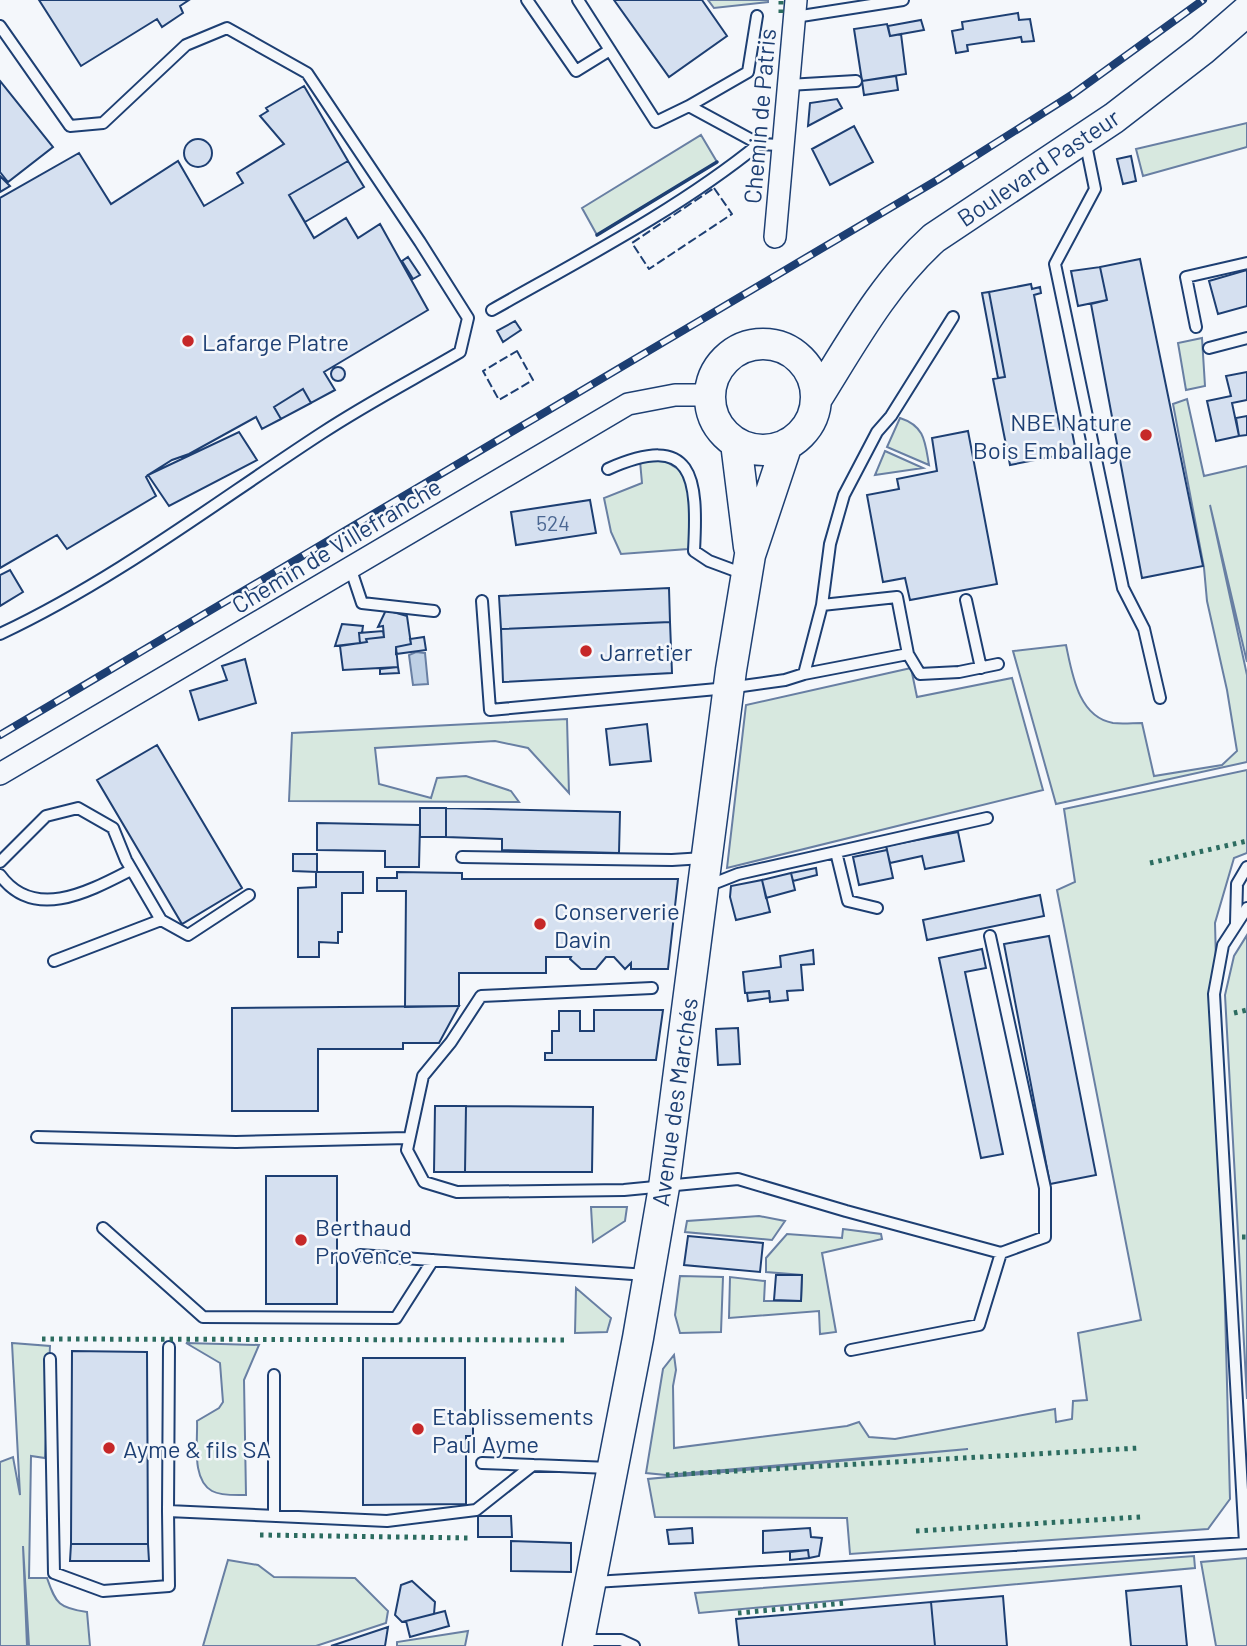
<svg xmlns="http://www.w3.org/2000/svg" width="1247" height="1646" viewBox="0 0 1247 1646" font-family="Barlow,sans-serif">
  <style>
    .green { fill: #d7e8df; stroke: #687fa3; stroke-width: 2 }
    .water { fill: #bed0e5; stroke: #687fa3; stroke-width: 2 }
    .building { fill: #d5e0f0; stroke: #1d3f73; stroke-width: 2 }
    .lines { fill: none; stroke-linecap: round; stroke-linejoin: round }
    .lane-casing { stroke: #1d3f73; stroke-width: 14 }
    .street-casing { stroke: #1d3f73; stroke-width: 24 }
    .secondary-casing { stroke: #1d3f73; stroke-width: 33 }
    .lane { stroke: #f4f7fb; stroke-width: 10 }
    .street { stroke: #f4f7fb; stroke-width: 21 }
    .secondary { stroke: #f4f7fb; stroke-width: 30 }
    .rail-casing { stroke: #1d3f73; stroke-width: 8 }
    .rail { stroke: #f4f7fb; stroke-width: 5; stroke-dasharray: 16; stroke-linecap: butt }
    .hedge { stroke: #2c6c60; stroke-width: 5; stroke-dasharray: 3.5 5; stroke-linecap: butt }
    .fence { stroke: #1d3f73; stroke-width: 2; stroke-dasharray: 9 3.5; stroke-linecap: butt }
    .wall { stroke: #1d3f73; stroke-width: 3.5 }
    .poi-dot { fill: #c62828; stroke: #f4f7fb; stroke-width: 2.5 }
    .labels { text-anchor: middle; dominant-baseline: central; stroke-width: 5; stroke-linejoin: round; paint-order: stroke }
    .number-label { font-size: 21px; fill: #4b6792 }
    .street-label { font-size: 24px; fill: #1d3f73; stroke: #f4f7fb }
    .poi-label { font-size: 24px; fill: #1d3f73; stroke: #f4f7fb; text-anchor: start }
  </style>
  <rect width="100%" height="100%" fill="#f4f7fb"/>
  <!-- green -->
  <path class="green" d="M708 0H768V2L714 8Z
    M1247 123V147L1143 176 1136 149Z
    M701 135 717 162 597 235 582 208Z
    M1202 338 1205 386 1186 390 1178 343Z
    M1187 399 1204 476 1247 466V662L1210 505 1247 675V762L1056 804 1013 651 1066 645C1072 673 1078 717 1113 723 1122 724 1133 723 1142 723L1154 776 1222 765 1237 751 1227 690 1207 601 1204 568 1173 404Z
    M900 418C925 426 925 442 929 465L887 447Z
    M885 451 923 468 875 475Z
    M640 461H665L678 469 687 482 692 537 688 549 621 554 611 532 604 498 642 483Z
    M911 668 917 697 1012 678 1043 790 727 868 746 705Z
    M567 719 569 793 528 748 495 741 375 748 379 784 431 798 437 778 466 776 511 791 519 802 289 801 292 733Z
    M1247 770V853L1234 858 1215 923 1230 1499 1208 1529 850 1554 847 1518 655 1517 648 1479 968 1449 666 1475 646 1473 663 1369 674 1355 676 1370 673 1386 674 1448 847 1426 859 1422 869 1437 895 1439 1055 1409 1056 1422 1072 1419 1073 1401 1087 1400 1078 1333 1141 1320 1057 890 1075 882 1064 809Z
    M1247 935V1399L1225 995 1234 956Z
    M591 1207H627L625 1221 593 1242Z
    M759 1216 785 1221 772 1240 685 1232 687 1221Z
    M843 1229 881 1234 882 1239 822 1253 836 1332 820 1334 819 1311 729 1318 730 1277 765 1281 764 1301H801L802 1275 766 1272V1258L787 1234 842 1238Z
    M680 1276 723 1277 721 1332 680 1333 675 1315Z
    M576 1288 611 1318 607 1332 575 1333Z
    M12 1343 50 1346 45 1458 31 1456 29 1578H47C56 1604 59 1608 87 1612L90 1646H29L23 1546 27 1646H0V1462L13 1457 20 1495Z
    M186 1343 259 1345 244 1380 246 1495C236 1495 221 1496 212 1491 191 1479 198 1442 197 1421L219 1408 223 1402 220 1363Z
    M1194 1556 1195 1568 699 1613 695 1593Z
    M1247 1558V1646H1216L1201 1562Z
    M228 1560 258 1565 274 1577 355 1578 388 1611 386 1623 316 1646H203Z
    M468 1631 465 1646H397V1642Z"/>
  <!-- water -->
  <path class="water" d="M416 652 425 653 428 684 413 685 409 655Z"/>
  <!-- building -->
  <path class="building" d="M39 0H189L180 6 183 13 162 27 157 19 81 66Z
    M614 0H702L727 36 669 77Z
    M1018 13 1019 20 1030 19 1034 41 1022 42 1021 37 967 45 968 51 956 53 952 31 963 29 962 22Z
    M921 20 924 30 890 36 888 26Z
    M887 24 890 36 901 34 906 74 862 81 854 29Z
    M896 76 898 90 864 95 862 81Z
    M0 81 53 147 8 182 0 172Z
    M304 86 348 161 289 195 314 238 346 218 358 238 380 224 428 310 324 372 335 390 311 403 303 389 274 407 281 419 262 429 256 417 189 454 172 460 148 475 146 477 156 496 67 549 57 535 0 568V198L79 153 111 204 178 161 204 206 243 183 237 173 284 144 260 116 268 111 266 108Z
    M837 99 842 108 808 126 810 103Z
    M854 126 873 162 830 185 812 149Z
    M184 153a14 14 0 1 1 28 0a14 14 0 1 1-28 0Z
    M1131 156 1136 181 1123 184 1117 159Z
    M348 161 364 187 305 222 289 195Z
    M0 176 10 186 0 192Z
    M408 257 420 275 413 279 402 261Z
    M1140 259 1203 566 1142 578 1091 304 1107 300 1100 267Z
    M1100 267 1107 300 1078 306 1071 271Z
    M1247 270V306L1218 314 1209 281Z
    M1031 284 1032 289 1040 287 1041 293 1034 295 1060 429 1071 426 1076 452 1010 465 993 379 1005 377 989 292Z
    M989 292 1005 377 998 378 982 293Z
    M515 321 521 330 503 342 497 331Z
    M331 374a7 7 0 1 1 14 0a7 7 0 1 1-14 0Z
    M1247 372V400L1232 403 1239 436 1216 441 1207 401 1231 396 1226 376Z
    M303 389 311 403 281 419 274 407Z
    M1247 416V435L1239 436 1236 418Z
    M968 431 997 584 910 600 905 578 883 582 867 495 899 489 897 479 937 471 932 438Z
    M239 432 257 460 169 506 148 475Z
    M590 500 596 533 516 545 511 512Z
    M10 570 23 592 0 606V575Z
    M669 588 670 622 501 629 499 596Z
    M386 610 407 616 411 644 396 647 398 667 343 670 340 646 367 642 366 639 384 637 383 626 378 627Z
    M670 622 672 673 503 682 501 629Z
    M342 624 363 626 362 633H359L360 643 335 646Z
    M383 631 384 637 366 639 367 642 360 643 359 633Z
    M424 637 426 650 396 654V647L411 644 410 639Z
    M245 659 256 703 199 720 190 691 227 680 222 666Z
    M398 667 399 673 380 674V669Z
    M647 724 651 761 610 765 606 729Z
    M157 745 242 888 182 924 97 780Z
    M420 808H446V837H420Z
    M446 808 620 812 619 853 502 850V839L446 837Z
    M317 823 420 825 419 867H385V851L317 850Z
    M958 832 964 861 925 869 922 856 890 863 886 846Z
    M887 850 893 878 859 885 853 857Z
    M293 854H317V872L293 871Z
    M816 868 817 875 793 881 791 873Z
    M316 872H363V893H342V932H338V943L319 942V957H298V888L316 887Z
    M397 872 462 873V879H678L668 969H631V963L625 969 614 957H606L596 969H581L570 959 571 957H546V973H459V1006L405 1007 406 891H377V878H397Z
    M791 873 795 890 766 898 762 880Z
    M762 880 770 912 736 920 730 897 731 886Z
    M1040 895 1044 916 927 940 923 920Z
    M1049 936 1096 1175 1050 1184 1004 944Z
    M982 949 986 968 965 972 1003 1154 981 1158 939 958Z
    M813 950 814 964 801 965 803 990 787 991 788 1000 770 1002 769 991 745 993 743 972 781 967 780 956Z
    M769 991 770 998 748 1001 747 993Z
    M459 1006 439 1043H403V1049H318V1111H232V1008Z
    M594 1010H663L656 1060H545V1053H552V1031H559V1011H580V1031H594Z
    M738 1028 740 1064 718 1065 716 1029Z
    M435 1106H466L465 1172H434Z
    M466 1106 593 1107 592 1172H465Z
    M266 1176H337V1304H266Z
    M688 1236 763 1243 760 1272 684 1265Z
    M776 1275H802L801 1301 774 1300Z
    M72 1351 147 1352 148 1544H71Z
    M363 1358H465V1421H473V1436H466V1504L363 1505Z
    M478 1516H511L512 1537H478Z
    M692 1528 693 1543 669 1544 667 1530Z
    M810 1528 811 1537 822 1538 819 1556 809 1558 808 1550 763 1553V1531Z
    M511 1541 571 1543V1572L511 1571Z
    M71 1544H148L149 1561H70Z
    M808 1550 809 1558 790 1560V1552Z
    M412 1581 435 1602 434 1614 402 1622 395 1615 401 1585Z
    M1181 1586 1187 1646H1131L1126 1591Z
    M1003 1596 1007 1646H935L931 1602Z
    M931 1602 935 1646H739L736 1619Z
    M445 1611 449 1626 410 1637 406 1621Z
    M388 1627 385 1646H331Z"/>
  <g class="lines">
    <defs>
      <path id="lane" d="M527 0 576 71 610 50
        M578 0 656 122 689 106 759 144 782 145
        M795 17 903 0
        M0 26 70 126 103 123 186 45 227 28 307 73 420 242 468 318 460 352C414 379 366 404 322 433 216 502 115 580 0 634
        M788 85 856 81
        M689 106 748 72 757 16
        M1085 140 1095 189 1055 264 1123 588 1144 629 1160 698
        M492 310C582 259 679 209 759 144
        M1196 327 1186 277 1247 263
        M1209 348 1247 338
        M608 469C694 431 698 477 694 551L709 561 744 574
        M350 567 362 603 434 611
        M966 600 981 668
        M482 601 490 710 728 688 785 680 804 674 908 654 897 597 822 605 804 674
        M822 605 830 544 844 495 877 432 891 416 953 317
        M908 654 920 674 959 672 998 664
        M836 852 848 901 877 908
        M462 857 672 860 704 858
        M0 862 46 816 78 808 113 828 126 860 161 920 188 935 249 895
        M0 875C34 922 90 891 131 870
        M705 887 738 874 987 818
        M1236 923 1237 884 1247 867
        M54 961 161 920
        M652 988 481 996 451 1042 423 1076 407 1150 424 1182 457 1192 624 1190 738 1179 846 1211 1001 1253 1045 1237V1188L990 936
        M37 1137 236 1142 408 1138
        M103 1228 203 1317 396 1318 433 1260
        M360 1255 647 1275
        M851 1350 979 1325 1001 1253
        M50 1359 54 1573 103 1591 169 1586 168 1511 387 1521 476 1510 533 1465
        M274 1375V1516
        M482 1463 610 1468
        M168 1511 169 1347
        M1245 1543 1214 994 1223 945 1247 908
        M594 1582 1247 1543
        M582 1640H621L634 1646"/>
      <path id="street" d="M775 237 796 0
        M0 774 628 404 675 395H710"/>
      <path id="secondary" d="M710 397a53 53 0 1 1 106 0a53 53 0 1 1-106 0Z
        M817 398C852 342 885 282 934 238L1114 118 1202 50 1247 11
        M736 443 749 547
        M578 1646 638 1338 664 1187 731 670 750 555 787 444"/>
    </defs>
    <!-- lane casing -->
    <use href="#lane" class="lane-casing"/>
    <!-- street casing -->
    <use href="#street" class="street-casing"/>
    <!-- secondary casing -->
    <use href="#secondary" class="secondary-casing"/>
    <!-- lane -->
    <use href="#lane" class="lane"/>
    <!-- street -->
    <use href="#street" class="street"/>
    <!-- secondary -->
    <use href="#secondary" class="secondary"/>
    <defs>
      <path id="rail" d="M0 735 939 179 1073 94 1203 0"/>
    </defs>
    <!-- rail casing -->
    <use href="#rail" class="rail-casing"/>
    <!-- rail -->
    <use href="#rail" class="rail"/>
    <!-- hedge -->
    <path class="hedge" d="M781 13V0
      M1150 863 1247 841
      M1234 1013 1247 1010
      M1242 1237H1247
      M42 1339 564 1340
      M666 1475 1139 1448
      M916 1531 1141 1517
      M260 1535 469 1538
      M738 1613 846 1603"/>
    <!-- fence -->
    <path class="fence" d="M714 188 732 214 649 269 632 243Z
      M517 351 533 380 499 400 483 371Z"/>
    <!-- wall -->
    <path class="wall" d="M597 235 717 162"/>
  </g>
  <!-- markers -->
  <g class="poi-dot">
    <circle cx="188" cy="341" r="7"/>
    <circle cx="1146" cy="435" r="7"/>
    <circle cx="586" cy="651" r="7"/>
    <circle cx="540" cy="924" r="7"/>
    <circle cx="301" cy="1240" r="7"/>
    <circle cx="418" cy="1429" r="7"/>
    <circle cx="109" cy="1448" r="7"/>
  </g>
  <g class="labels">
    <!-- number labels -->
    <g class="number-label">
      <text x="553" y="522">524</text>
    </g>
    <!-- street labels -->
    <g class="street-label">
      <text transform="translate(759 116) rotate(-85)">Chemin de Patris</text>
      <text transform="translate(1038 167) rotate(-34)">Boulevard Pasteur</text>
      <text transform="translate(336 545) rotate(-31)">Chemin de Villefranche</text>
      <text transform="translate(674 1102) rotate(-82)">Avenue des Marchés</text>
    </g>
    <!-- poi labels -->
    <g class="poi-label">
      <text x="202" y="341">Lafarge Platre</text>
      <text x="1132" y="421" text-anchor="end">NBE Nature<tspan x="1132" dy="28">Bois Emballage</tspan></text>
      <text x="600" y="651">Jarretier</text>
      <text x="554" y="910">Conserverie<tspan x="554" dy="28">Davin</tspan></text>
      <text x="315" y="1226">Berthaud<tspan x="315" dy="28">Provence</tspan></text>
      <text x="432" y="1415">Etablissements<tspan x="432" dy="28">Paul Ayme</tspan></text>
      <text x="123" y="1448">Ayme &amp; fils SA</text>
    </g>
  </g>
</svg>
